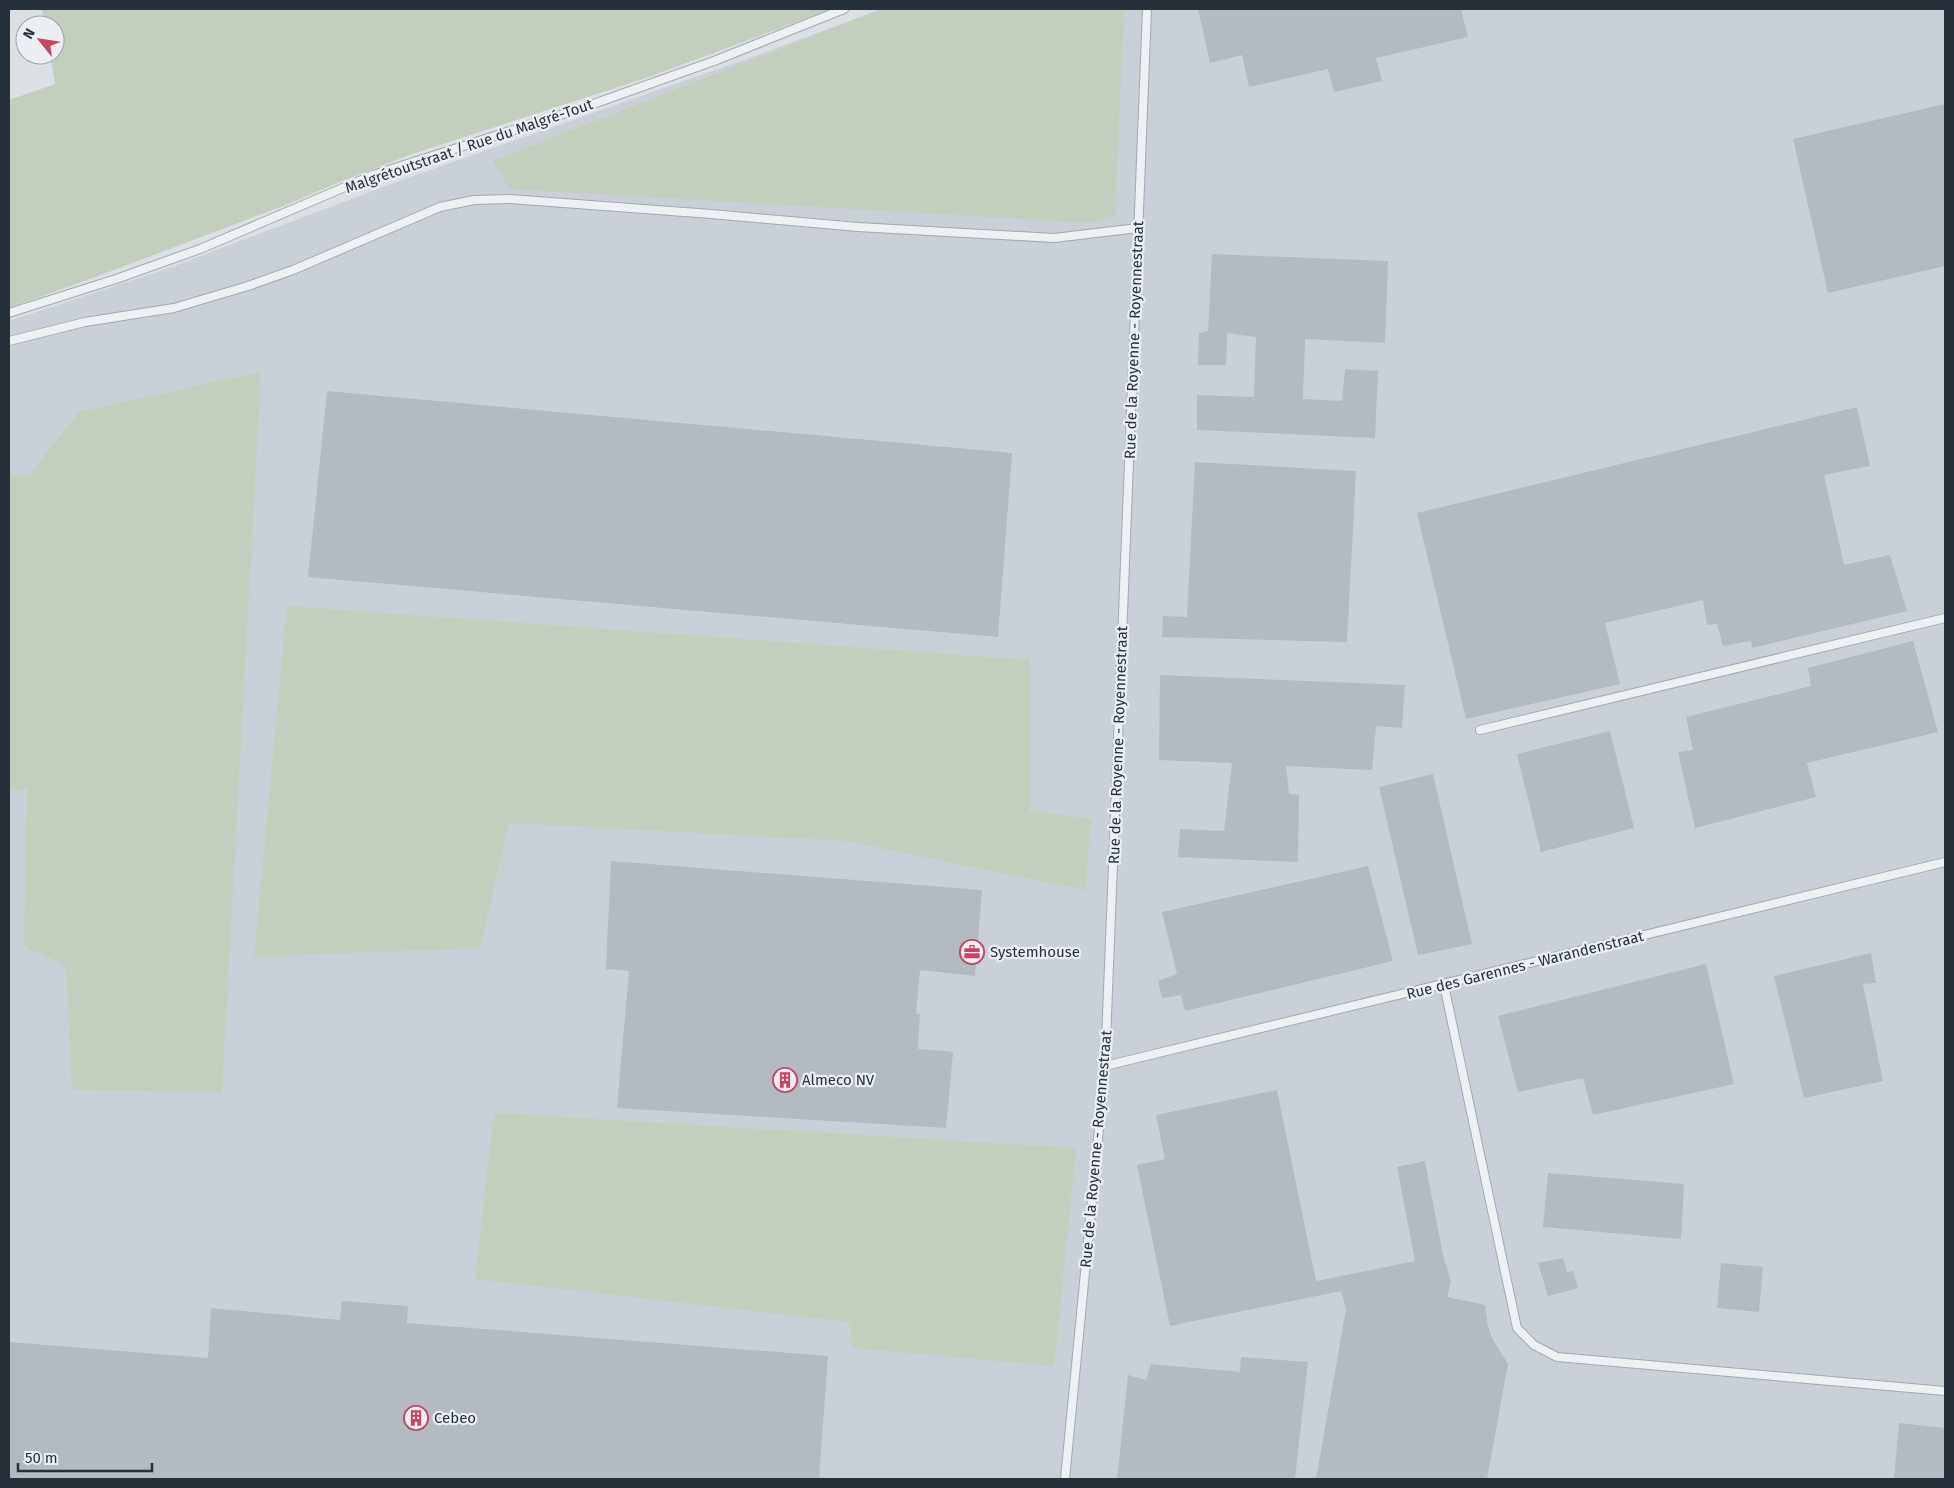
<svg xmlns="http://www.w3.org/2000/svg" width="1954" height="1488" viewBox="0 0 1954 1488" font-family="'Fira Sans',sans-serif">
  <style>
    .built { fill: #cad0d7 }
    .green { fill: #c3cfbd }
    .building { fill: #b3bac2 }
    .lines { fill: none; stroke-linecap: round; stroke-linejoin: round }
    .service-casing { stroke: #a2a8af; stroke-width: 10 }
    .service { stroke: #eef1f4; stroke-width: 8 }
    .labels { text-anchor: middle; dominant-baseline: central; stroke-width: 4.5; stroke-linejoin: round; paint-order: stroke }
    .street-label { font-size: 15px; fill: #26303b; stroke: #ebeff3 }
    .poi-label { font-size: 15px; fill: #26303b; stroke: #ebeff3; text-anchor: start }
  </style>
  <rect width="100%" height="100%" fill="#dce0e5"/>
  <!-- built -->
  <path class="built" d="M881 9H1945V1479H9V321L169 268 399 181 766 52Z"/>
  <!-- green -->
  <path class="green" d="M42 9H832L649 77 412 154 342 181 286 205 101 275 9 308V100L55 84 50 55H55V25H45Z
    M882 9H1124L1115 215 1089 223 509 189 493 161Z
    M261 372 222 1092 72 1090 66 966 24 946 27 789 9 791V476L29 475 79 412Z
    M287 606 1030 660V811L1091 819 1085 890 846 841 509 823 480 948 254 957Z
    M494 1113 1076 1148 1054 1366 853 1348 849 1322 475 1279Z"/>
  <!-- building -->
  <path class="building" d="M1198 9H1461L1468 37 1376 58 1382 81 1334 92 1328 69 1249 87 1242 55 1210 63Z
    M1945 104V266L1828 293 1793 139Z
    M1212 254 1388 261 1385 343 1305 339 1303 399 1342 401 1345 369 1378 371 1375 438 1197 430V395L1254 397 1256 337 1227 333 1226 365H1198L1199 333 1208 331Z
    M327 391 1012 453 998 637 308 577Z
    M1857 407 1870 466 1824 475 1844 565 1890 555 1907 611 1752 648 1751 641 1723 646 1717 624 1707 625 1703 600 1605 623 1620 684 1466 719 1417 513Z
    M1195 462 1356 471 1347 642 1162 637 1163 616 1187 617Z
    M1913 641 1938 732 1807 763 1816 797 1695 828 1678 752 1693 750 1686 717 1811 686 1808 668Z
    M1160 675 1405 685 1402 728 1376 726 1372 770 1286 766 1289 794 1299 795 1298 862 1178 857 1180 829 1224 831 1232 763 1159 760Z
    M1610 731 1634 828 1541 852 1517 754Z
    M1433 774 1472 944 1418 955 1379 787Z
    M611 861 982 890 975 976 920 970 916 1014H920L918 1049 953 1052 946 1128 617 1108 629 971 606 969Z
    M1368 866 1393 961 1185 1011 1181 995 1162 998 1158 981 1177 974 1162 912Z
    M1871 953 1876 983 1863 984 1883 1081 1804 1098 1774 976Z
    M1706 964 1734 1084 1593 1115 1583 1078 1518 1092 1498 1016Z
    M1277 1090 1316 1281 1415 1261 1397 1167 1425 1161 1443 1255 1451 1282 1447 1297 1485 1305 1488 1326 1493 1340 1508 1364 1487 1479H1316L1346 1309 1341 1291 1170 1326 1137 1165 1165 1159 1156 1115Z
    M1548 1173 1684 1184 1681 1239 1543 1227Z
    M1563 1258 1567 1272 1573 1271 1578 1288 1548 1296 1538 1263Z
    M1721 1263 1763 1267 1759 1312 1717 1308Z
    M342 1301 408 1306 407 1323 828 1356 819 1479H9V1342L208 1358 211 1308 340 1320Z
    M1241 1357 1308 1362 1295 1479H1117L1128 1375 1146 1380 1151 1364 1240 1372Z
    M1899 1423 1945 1428V1479H1894Z"/>
  <g class="lines">
    <defs>
      <path id="service" d="M9 313 116 279 200 249 373 175 582 108 714 61 844 9
        M9 341 85 322 174 308 248 286 293 270 440 207 474 200 510 199 711 214 858 227 1054 238 1138 228
        M1480 730 1945 618
        M1444 985 1517 1328 1534 1345 1557 1357 1945 1391
        M1105 1066 1945 862
        M1065 1479 1105 1066 1147 9"/>
    </defs>
    <!-- service casing -->
    <use href="#service" class="service-casing"/>
    <!-- service -->
    <use href="#service" class="service"/>
  </g>
  <!-- icons -->
  <defs>
    <symbol id="office-ring" viewBox="-11 -11 22 22"><circle r="9.5" fill="#ebeff3" stroke="#c74463" stroke-width="1.5"/><path d="M-6-3h4V-5.5h4V-3h4V5H-6ZM-1-4.5V-3h2v-1.5ZM-6 0V1H6V0Z" fill="#c74463"/></symbol>
    <symbol id="building-ring" viewBox="-11 -11 22 22"><circle r="9.5" fill="#ebeff3" stroke="#c74463" stroke-width="1.5"/><path d="M-4-6H4V6H1V3H-1V6H-4ZM-2.5-4.3h1.7v1.8h-1.7ZM.8-4.3h1.7v1.8H.8ZM-2.5-1h1.7V.8h-1.7ZM.8-1h1.7V.8H.8Z" fill="#c74463"/></symbol>
  </defs>
  <g fill-rule="evenodd">
    <use href="#office-ring" x="958" y="938" width="28" height="28"/>
    <use href="#building-ring" x="771" y="1066" width="28" height="28"/>
    <use href="#building-ring" x="402" y="1404" width="28" height="28"/>
  </g>
  <g class="labels">
    <!-- street labels -->
    <g class="street-label">
      <text transform="translate(469 146) rotate(-19)">Malgrétoutstraat / Rue du Malgré-Tout</text>
      <text transform="translate(1134 340) rotate(-88)">Rue de la Royenne - Royennestraat</text>
      <text transform="translate(1118 745) rotate(-88)">Rue de la Royenne - Royennestraat</text>
      <text transform="translate(1525 965) rotate(-14)">Rue des Garennes - Warandenstraat</text>
      <text transform="translate(1096 1149) rotate(-85)">Rue de la Royenne - Royennestraat</text>
    </g>
    <!-- poi labels -->
    <g class="poi-label">
      <text x="990" y="952">Systemhouse</text>
      <text x="802" y="1080">Almeco NV</text>
      <text x="434" y="1418">Cebeo</text>
    </g>
  </g>
  <!-- border -->
  <rect width="1954" height="1488" fill="none" stroke="#26303b" stroke-width="20"/>
  <!-- north arrow -->
  <g transform="translate(40 40) rotate(300)"><circle r="24" fill="#ebeff3" stroke="#9ca3a9"/>
  <path d="M0-4L9 19L0 12L-9 19Z" fill="#c74463"/>
  <text y="-8" font-size="14" font-weight="bold" text-anchor="middle" fill="#26303b">N</text>
  </g>
  <!-- scale -->
  <path d="M18 1463v8h134v-8" fill="none" stroke="#26303b" stroke-width="2.5"/>
  <text x="25" y="1463" font-size="15" fill="#26303b" stroke="#ebeff3" stroke-width="4" paint-order="stroke">50 m</text>
</svg>
